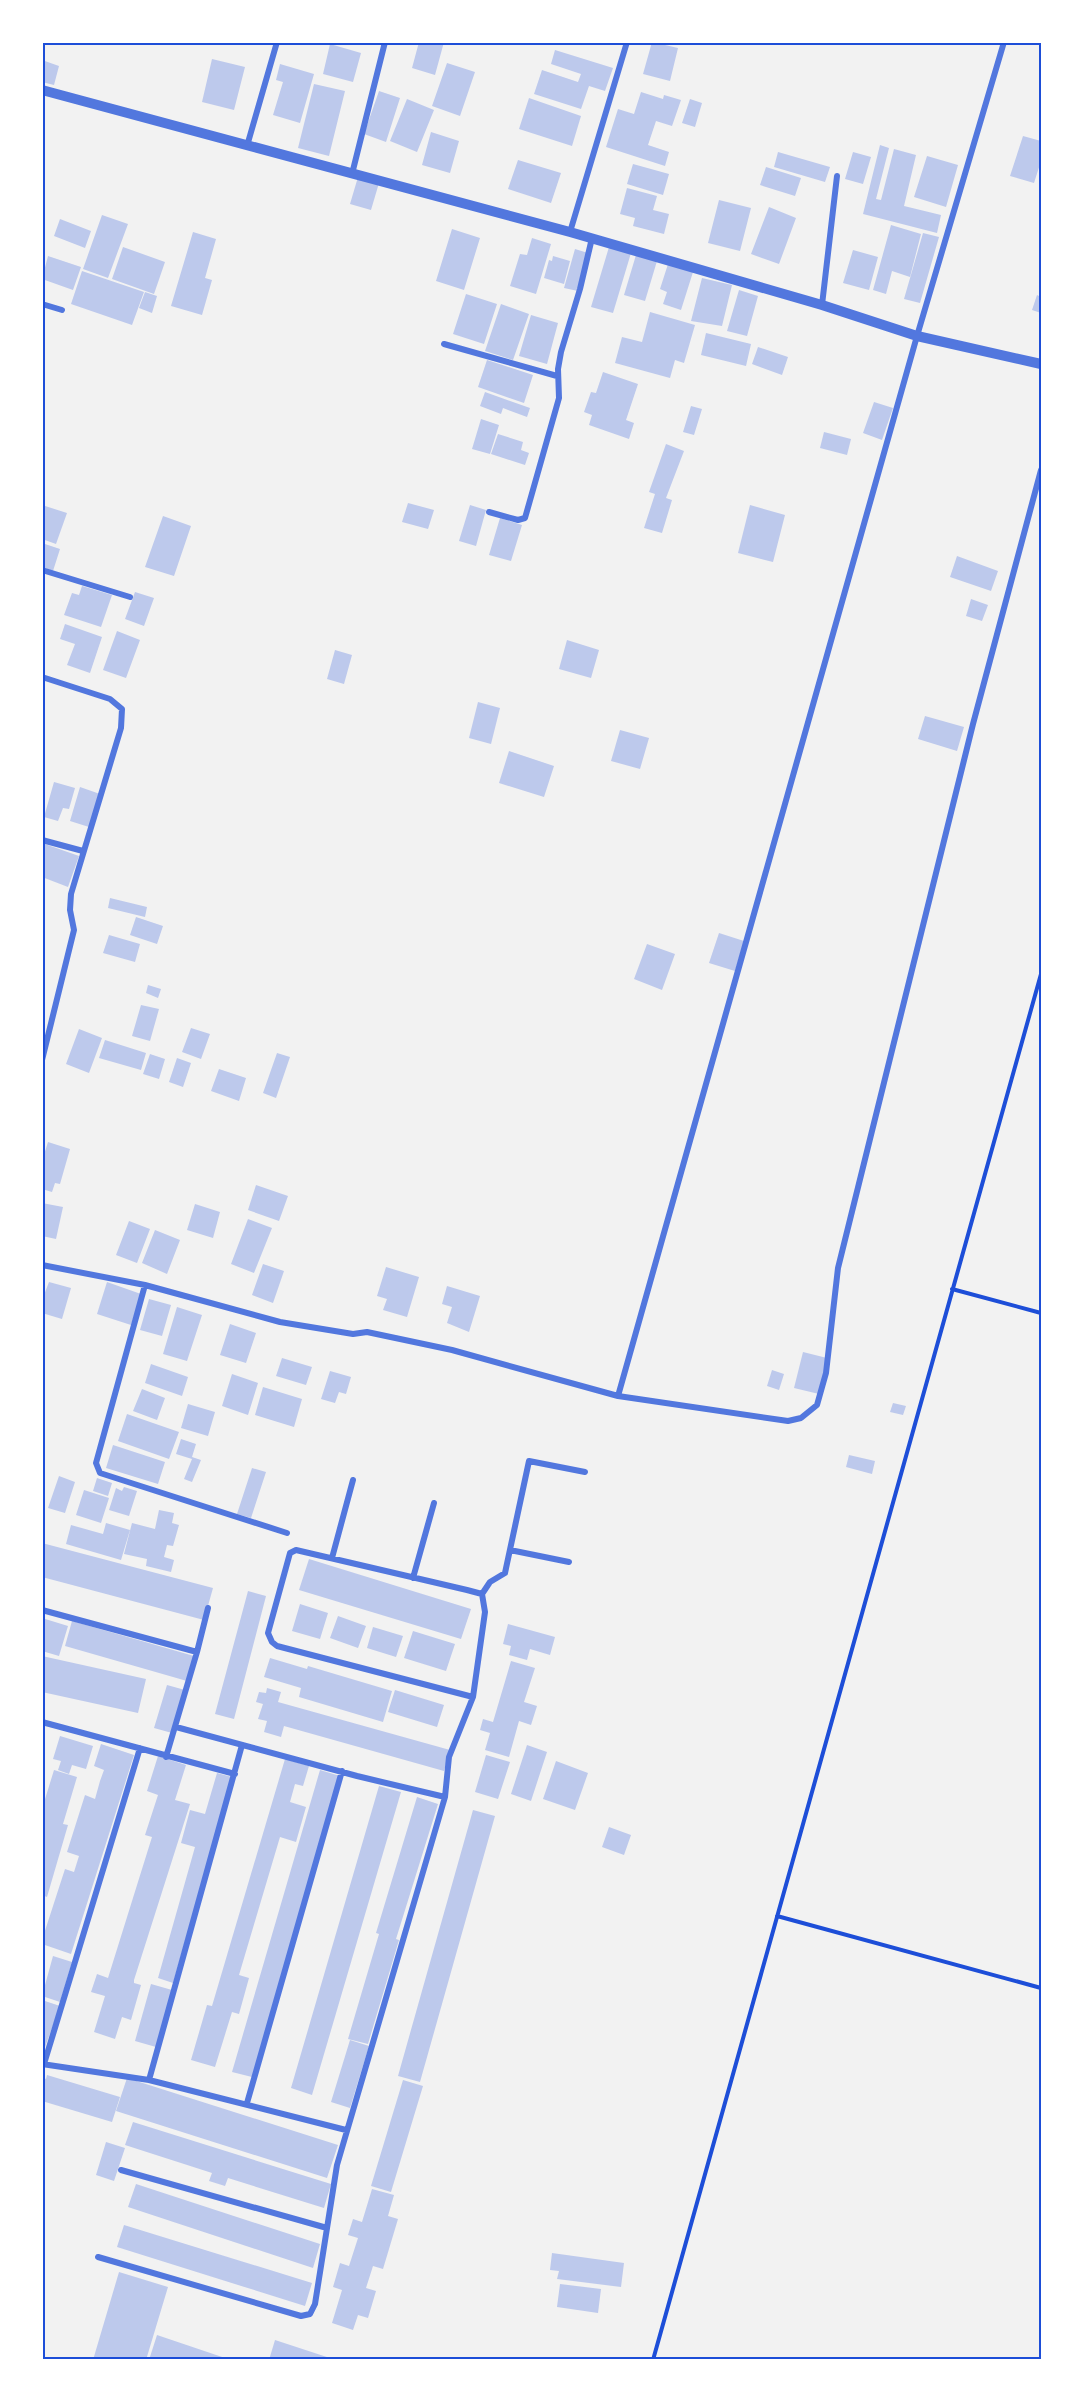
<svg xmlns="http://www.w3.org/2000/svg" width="1083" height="2402" viewBox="0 0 1083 2402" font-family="Figtree,sans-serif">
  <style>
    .building { fill: #bdc9ec }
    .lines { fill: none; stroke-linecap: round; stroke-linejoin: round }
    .path { stroke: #1d4ed8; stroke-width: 4 }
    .minor { stroke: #5277de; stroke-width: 6 }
    .tertiary { stroke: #5277de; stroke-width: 10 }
    .neatline { fill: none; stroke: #1d4ed8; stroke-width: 2 }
  </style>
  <rect width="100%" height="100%" fill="#f2f2f2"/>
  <!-- building -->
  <path class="building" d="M419 42H444L435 75 412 68Z
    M652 42 678 48 670 81 643 74Z
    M330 44 361 53 353 82 323 74Z
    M555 50 613 68 605 91 589 86 581 109 534 94 542 70 578 82 581 74 551 64Z
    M212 59 245 67 234 110 202 102Z
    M42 60 59 66 54 85 42 82Z
    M447 63 475 72 460 116 432 106Z
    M280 64 314 74 300 123 273 115 283 82 276 80Z
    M314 84 345 91 329 156 298 148Z
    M379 91 400 98 386 142 364 134Z
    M641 92 663 99 664 95 681 100 672 126 656 121 648 145 669 152 665 166 606 147 618 109 634 114Z
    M529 98 581 116 572 146 519 129Z
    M407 99 434 110 417 152 390 141Z
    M690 99 702 103 695 127 682 123Z
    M431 132 459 141 450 173 422 165Z
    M1023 136 1041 141V161L1034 183 1010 176Z
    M880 145 889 148 876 199 881 200 894 149 916 155 904 206 941 215 937 233 863 214Z
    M778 152 830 167 825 182 774 167Z
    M853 152 871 157 863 184 845 179Z
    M927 156 958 165 946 207 914 197Z
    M518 160 561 173 551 203 508 189Z
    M633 164 669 174 663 195 627 184Z
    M766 167 801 178 795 196 760 185Z
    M358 177 379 183 371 210 350 204Z
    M627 188 657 196 653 210 669 214 664 234 633 226 635 218 620 214Z
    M719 200 751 208 740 251 708 243Z
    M769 207 796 218 779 264 751 254Z
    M102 215 128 224 108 278 83 269Z
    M60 219 91 231 85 248 54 236Z
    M891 225 921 234 910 277 892 271 886 294 873 290Z
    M452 229 480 238 464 290 436 281Z
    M193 232 216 239 205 278 212 280 202 315 171 306Z
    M923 233 939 237 920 303 904 299Z
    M532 238 551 244 536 294 510 286 520 254 527 255Z
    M123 247 165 262 154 294 112 279Z
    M609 247 631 253 613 313 591 307Z
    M575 249 588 253 578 291 564 288Z
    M853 250 878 257 869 290 843 283Z
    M636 255 657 261 645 301 624 295Z
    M48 256 81 267 73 290 42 279Z
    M553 256 570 261 564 284 544 278 549 260 552 261Z
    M668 264 693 272 681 310 663 304 667 292 660 289Z
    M82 271 144 292 132 325 71 304Z
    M702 278 732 285 722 326 691 321Z
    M739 290 758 296 747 336 727 331Z
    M145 292 157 296 152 313 139 308Z
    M466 294 497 304 484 344 453 334Z
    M1037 295 1041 297V313L1032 310Z
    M501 304 529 314 513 360 485 351Z
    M650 312 695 325 684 363 675 360 670 378 615 363 622 337 642 342Z
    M531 315 558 323 547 364 519 356Z
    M706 333 751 344 746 366 701 355Z
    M758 347 788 357 782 375 752 364Z
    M487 360 533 375 524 403 478 387Z
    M603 372 638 384 626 420 634 423 629 439 589 425 592 415 584 412 591 392 596 393Z
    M485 392 530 408 527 417 503 408 501 414 480 406Z
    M874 402 893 408 882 440 863 433Z
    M691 406 702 409 694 435 683 432Z
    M481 419 499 425 490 454 472 449Z
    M824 432 851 439 847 455 820 448Z
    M498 434 523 442 521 450 529 453 525 465 491 454Z
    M666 444 684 451 666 498 672 500 662 533 644 528 655 494 649 492Z
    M408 503 434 510 428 529 402 522Z
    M42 505 67 513 56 544 42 539Z
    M470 505 486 510 476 546 459 541Z
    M750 505 785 515 773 562 738 553Z
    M163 516 191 526 174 576 145 567Z
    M500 518 522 525 511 561 489 555Z
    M42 543 60 549 53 571 42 567Z
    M957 556 998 571 991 591 950 577Z
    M82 586 112 595 101 627 64 615 72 593 79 595Z
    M135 592 154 598 144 626 125 619Z
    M971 599 988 605 982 621 966 616Z
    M65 624 102 637 90 673 67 665 75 644 60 639Z
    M117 631 140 640 126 678 103 670Z
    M567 640 599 650 591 678 559 669Z
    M335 650 352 655 344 684 327 679Z
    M478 702 500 708 491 744 469 738Z
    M925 716 964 727 957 751 918 739Z
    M620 730 649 738 640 769 611 761Z
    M509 751 554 766 544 797 499 783Z
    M54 782 75 788 69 809 63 808 58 821 44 817Z
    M80 787 100 794 89 827 70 821Z
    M42 843 79 856 68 887 42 877Z
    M110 898 147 907 145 917 108 908Z
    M136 917 163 926 157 944 130 935Z
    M719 933 744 941 735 971 709 963Z
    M109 935 140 944 135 962 103 953Z
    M647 944 675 954 662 990 634 979Z
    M148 985 161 989 158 998 146 993Z
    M141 1005 159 1009 150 1041 132 1036Z
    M191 1028 210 1034 201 1059 182 1052Z
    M79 1029 102 1038 89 1073 66 1064Z
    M105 1040 146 1053 141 1070 99 1058Z
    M277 1053 290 1057 276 1098 263 1093Z
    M150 1054 165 1059 159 1079 143 1074Z
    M177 1058 191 1063 183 1087 169 1082Z
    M219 1069 246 1078 239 1101 211 1091Z
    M48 1142 70 1149 60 1184 55 1183 52 1192 42 1189V1161Z
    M256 1185 288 1196 279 1221 248 1210Z
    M42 1203 63 1207 56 1239 42 1236Z
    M195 1204 220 1212 213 1238 187 1230Z
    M248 1219 272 1228 254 1273 231 1264Z
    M129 1221 150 1229 137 1263 116 1255Z
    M155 1230 180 1240 167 1274 142 1263Z
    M263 1264 284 1271 273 1303 252 1295Z
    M386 1267 419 1277 407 1317 383 1310 387 1299 377 1296Z
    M49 1282 71 1288 62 1319 42 1313V1294L44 1295Z
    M107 1282 141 1294 131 1325 97 1314Z
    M447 1286 480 1296 469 1332 447 1323 452 1307 442 1304Z
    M149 1299 171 1305 162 1336 140 1330Z
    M177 1307 202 1315 187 1361 163 1354Z
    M230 1324 256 1333 246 1363 220 1355Z
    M803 1352 827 1358 819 1394 794 1388Z
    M282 1358 312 1367 306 1385 276 1376Z
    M151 1364 188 1377 182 1396 145 1383Z
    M772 1370 784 1374 779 1390 767 1386Z
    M330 1371 351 1377 346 1394 339 1392 335 1403 321 1399Z
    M232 1374 258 1383 248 1415 222 1406Z
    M263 1387 302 1399 294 1427 255 1415Z
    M142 1389 165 1398 157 1420 133 1411Z
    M893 1403 906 1406 903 1415 890 1412Z
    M188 1404 215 1412 208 1436 181 1428Z
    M127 1414 179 1432 169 1459 118 1441Z
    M181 1439 196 1444 192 1457 201 1460 192 1482 184 1479 192 1459 176 1454Z
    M113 1445 165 1462 158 1484 106 1468Z
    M849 1455 875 1461 872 1474 846 1467Z
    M252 1468 266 1472 251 1518 237 1514Z
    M59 1476 75 1482 65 1513 48 1508Z
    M97 1478 112 1483 108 1496 93 1491Z
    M124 1487 137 1491 129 1516 109 1510 116 1488 122 1491Z
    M84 1490 109 1498 101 1523 76 1515Z
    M159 1510 174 1513 172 1523 179 1525 173 1546 167 1545 164 1557 174 1560 171 1572 146 1566 147 1559 124 1554 132 1523 155 1529Z
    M106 1523 130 1530 121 1560 66 1544 71 1525 103 1534Z
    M42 1543 213 1588 204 1620 42 1577Z
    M309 1559 471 1609 461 1639 299 1590Z
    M248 1591 266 1596 234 1719 215 1714Z
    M300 1604 328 1613 320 1639 292 1631Z
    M338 1616 366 1626 358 1648 330 1638Z
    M42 1618 68 1626 59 1656 42 1651Z
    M72 1621 194 1656 187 1681 65 1646Z
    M508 1624 555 1637 550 1655 530 1649 527 1660 509 1655 511 1646 503 1644Z
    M373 1627 403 1636 396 1657 367 1648Z
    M413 1631 455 1644 446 1671 404 1658Z
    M42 1656 146 1679 138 1713 42 1692Z
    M270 1658 307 1669 308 1666 392 1691 383 1722 299 1697 301 1688 264 1677Z
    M511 1661 535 1668 524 1702 537 1706 531 1725 519 1721 509 1757 485 1750 490 1733 480 1730 483 1719 493 1722Z
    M167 1685 185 1690 172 1733 154 1728Z
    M267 1688 281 1692 278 1702 450 1750 444 1771 284 1726 281 1737 264 1732 267 1721 258 1719 263 1704 256 1702 259 1692 266 1693Z
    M395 1690 444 1705 437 1727 388 1712Z
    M60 1736 93 1746 86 1769 72 1765 69 1774 58 1770 61 1761 53 1759Z
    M101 1744 134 1755 71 1954 42 1944V1940L65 1869 74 1872 79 1856 67 1852 85 1795 95 1799 100 1781 104 1770 94 1766Z
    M527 1745 547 1752 531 1801 511 1794Z
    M486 1755 510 1762 498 1799 475 1792Z
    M158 1756 186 1765 175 1800 190 1804 134 1980V1983L141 1985 131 2020 122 2017 115 2039 94 2032 105 1996 91 1992 97 1974 108 1978 152 1837 145 1835 158 1795 147 1791Z
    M285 1759 309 1766 303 1786 295 1784 290 1802 306 1807 296 1842 280 1837 239 1975 249 1978 239 2014 232 2012 215 2067 191 2060 207 2005 212 2006Z
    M556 1761 588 1773 575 1810 543 1799Z
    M54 1770 77 1777 63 1824 68 1825 47 1897 42 1895V1809Z
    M320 1770 340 1776 252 2077 232 2072Z
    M217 1773 232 1777 173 1983 158 1978 195 1847 181 1843 190 1810 205 1814Z
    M379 1786 401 1792 312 2095 291 2088Z
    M417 1797 438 1804 396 1939 399 1940 368 2044 348 2039 379 1934 376 1933Z
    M473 1810 495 1816 420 2082 398 2076Z
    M609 1827 631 1835 624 1855 602 1847Z
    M53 1956 72 1962 60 2002 42 1996Z
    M151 1984 172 1990 156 2047 135 2041Z
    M42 2000 60 2006 44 2050 42 2049Z
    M350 2040 369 2046 350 2108 331 2102Z
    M47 2075 120 2097 112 2122 42 2101V2077L46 2079Z
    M127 2078 338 2145 327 2178 116 2111Z
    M403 2080 423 2086 391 2192 371 2186Z
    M133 2122 331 2184 324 2208 228 2178 225 2186 209 2181 212 2173 125 2145Z
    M106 2142 125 2148 114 2181 96 2175Z
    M136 2184 320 2244 313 2268 128 2207Z
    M372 2189 394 2195 388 2216 398 2219 383 2269 373 2266 366 2288 376 2291 368 2318 358 2315 353 2330 332 2323 342 2290 333 2287 340 2263 349 2266 358 2238 348 2235 353 2219 362 2222Z
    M124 2225 312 2283 305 2306 117 2247Z
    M552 2253 624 2263 621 2287 557 2279 559 2271 550 2270Z
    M119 2272 168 2287 146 2360H93Z
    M560 2284 601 2289 598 2313 557 2307Z
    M157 2335 231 2360H149Z
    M275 2340 336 2360H269Z"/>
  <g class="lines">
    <!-- path -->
    <path class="path" d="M952 1289 1041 1313
      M777 1916 1041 1988
      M653 2360 1041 974"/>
    <!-- minor -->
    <path class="minor" d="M247 146 277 42
      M352 174 385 42
      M570 232 627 42
      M42 304 62 310
      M822 305 837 176
      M444 344 557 376
      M489 512 518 520 525 518 559 398 558 369 561 352 580 289 592 238
      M42 570 130 597
      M42 677 110 699 122 709 121 728 71 894 70 910 74 930 42 1060
      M42 840 83 851
      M42 1265 145 1285 280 1322 353 1334 367 1332 452 1350 618 1396 788 1421 801 1418 817 1405 826 1373 838 1268 973 724 1041 470
      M145 1285 96 1463 100 1473 287 1533
      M618 1396 917 336 1004 42
      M510 1550 569 1562
      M332 1558 353 1480
      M413 1578 434 1503
      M482 1594 490 1582 505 1573 529 1461 585 1472
      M42 1610 197 1652
      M42 1722 235 1774
      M176 1727 357 1776 445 1797
      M166 1757 197 1652 208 1608
      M42 2064 149 2080 346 2130
      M44 2064 140 1748
      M149 2080 242 1745
      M247 2103 342 1771
      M121 2170 327 2228
      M98 2257 301 2316 310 2314 315 2304 337 2165 445 1797 449 1757 473 1697 485 1612 482 1594 467 1590 296 1550 290 1553 268 1633 272 1642 277 1646 473 1697"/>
    <!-- tertiary -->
    <path class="tertiary" d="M42 90 570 232 822 305 917 336 1041 364"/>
  </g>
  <!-- border -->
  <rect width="1083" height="2402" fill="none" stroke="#ffffff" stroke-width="87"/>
  <rect x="44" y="44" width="996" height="2314" class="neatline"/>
</svg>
